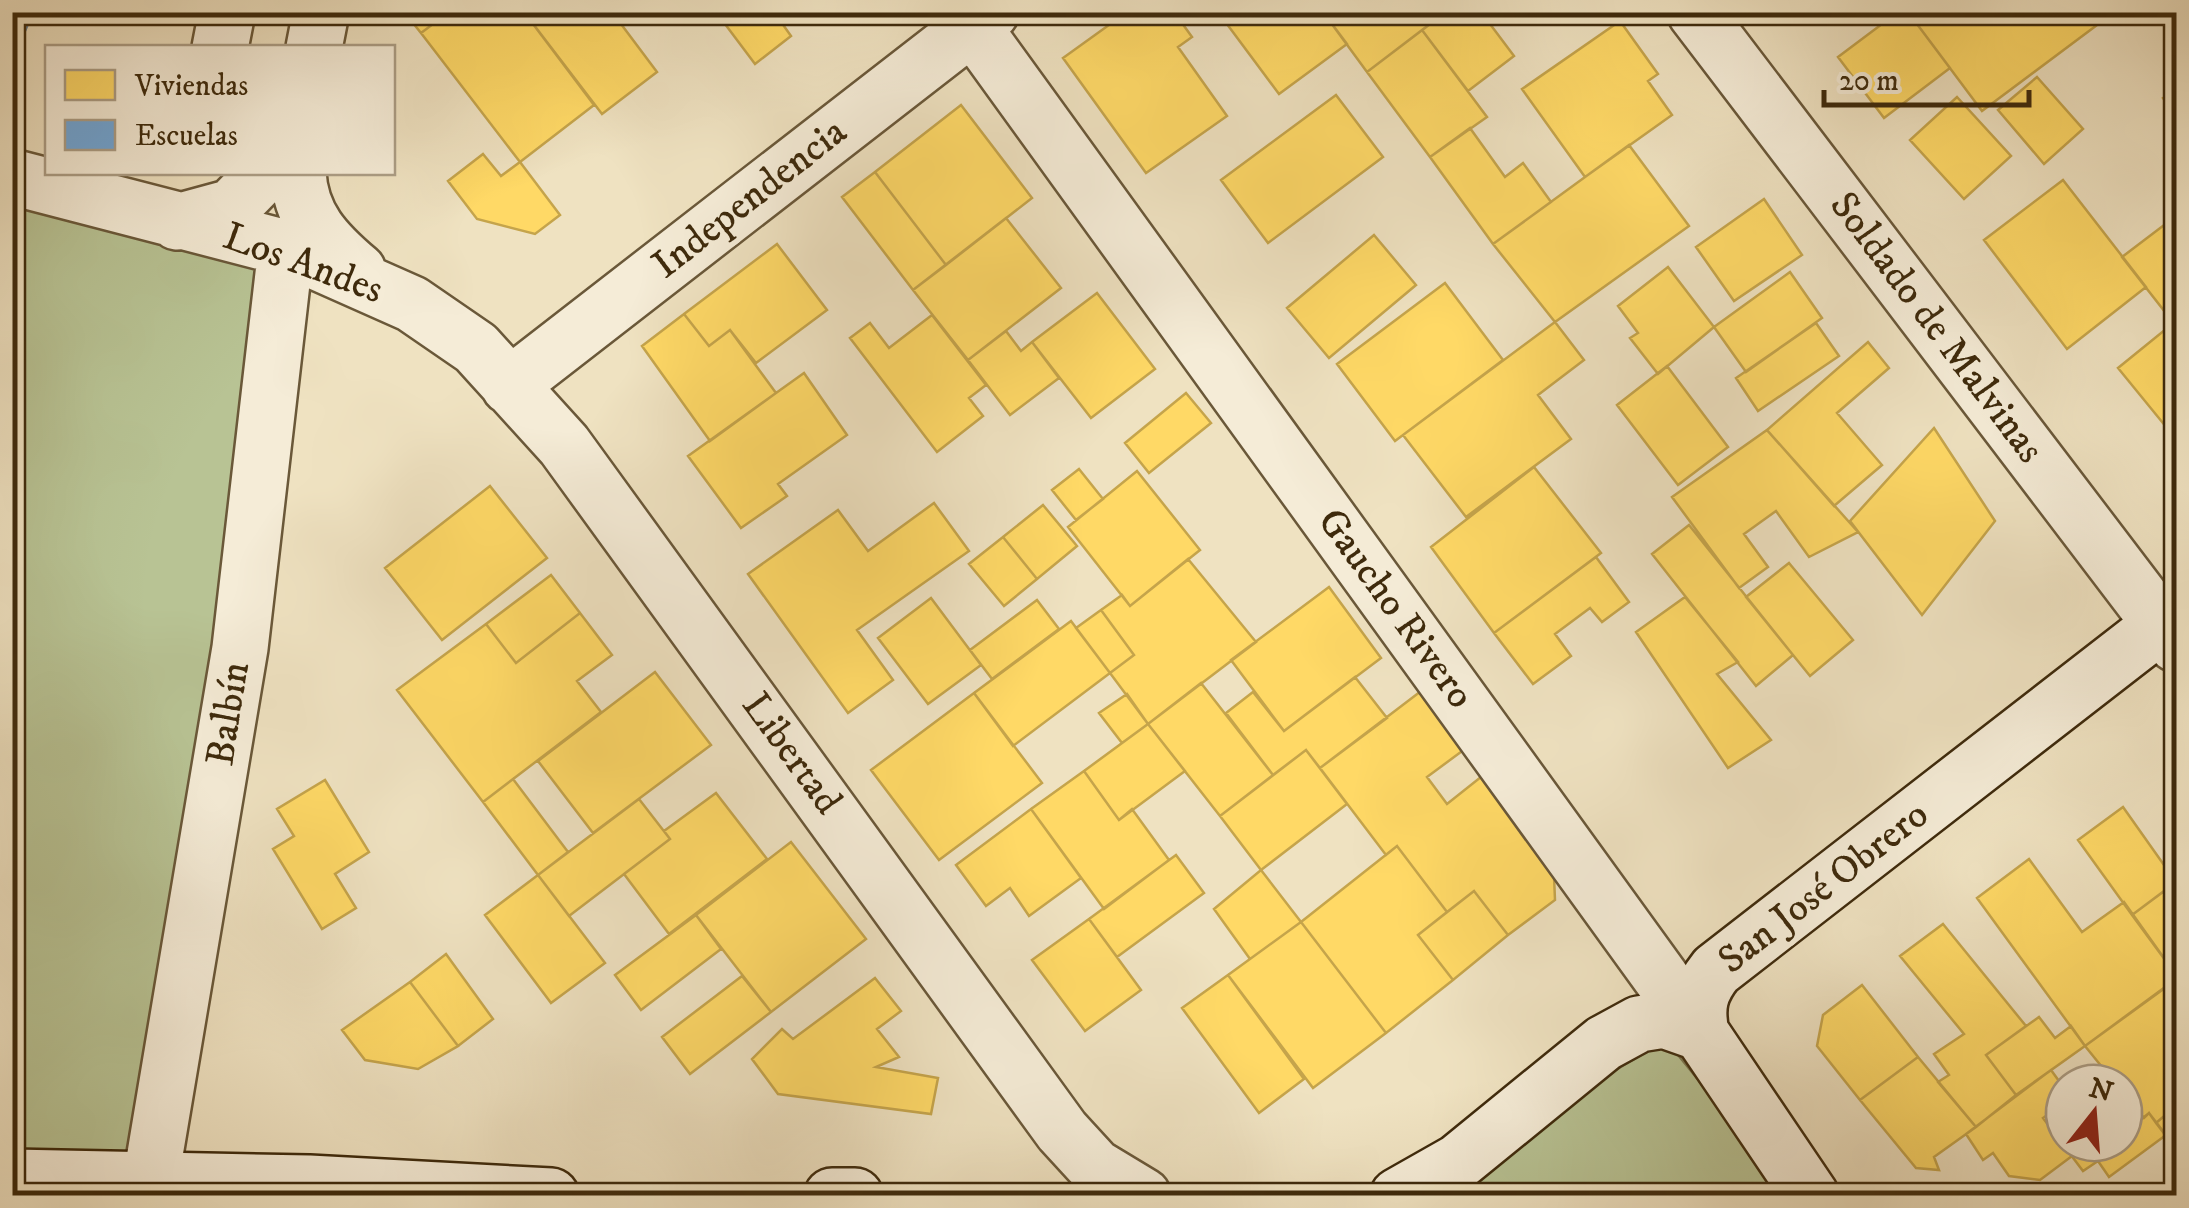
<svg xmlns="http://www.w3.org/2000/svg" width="2189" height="1208" viewBox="0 0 2189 1208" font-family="'IM FELL DW Pica',serif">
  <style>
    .green { fill: #b8c394; stroke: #7b7650; stroke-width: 2.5 }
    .homes { fill: #ffd966; stroke: #c5a44b; stroke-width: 2.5 }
    .schools { fill: #6fa8dc; stroke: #60829e; stroke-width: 2.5 }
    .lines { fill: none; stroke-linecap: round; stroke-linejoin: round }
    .street-casing { stroke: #6a5839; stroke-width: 60 }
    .secondary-casing { stroke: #3e2a0c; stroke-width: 60 }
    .street { stroke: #f5ecd7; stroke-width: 55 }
    .secondary { stroke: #f5ecd7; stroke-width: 55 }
    .labels { text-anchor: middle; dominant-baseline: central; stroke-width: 10; stroke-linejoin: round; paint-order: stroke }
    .street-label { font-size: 40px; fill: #3e2a0c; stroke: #f5ecd7 }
  </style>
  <rect width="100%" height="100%" fill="#efe2c1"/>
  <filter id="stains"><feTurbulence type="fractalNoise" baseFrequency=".002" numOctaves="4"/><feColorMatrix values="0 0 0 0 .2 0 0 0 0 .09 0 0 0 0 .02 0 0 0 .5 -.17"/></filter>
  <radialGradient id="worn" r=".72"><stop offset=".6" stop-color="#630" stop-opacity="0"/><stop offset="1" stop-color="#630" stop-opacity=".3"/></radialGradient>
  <!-- green -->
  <path class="green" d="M12 179 286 248 148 1195H13Z
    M1655 1047 1674 1050 1765 1162 1778 1196H1452L1595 1082Z"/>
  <!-- homes -->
  <path class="homes" d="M416 12H449L421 33 413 23Z
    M449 12H524L594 105 520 162 421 33Z
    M524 12H612L657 72 602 114Z
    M716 12H774L791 36 755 64Z
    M1127 12H1174L1192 37 1178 47 1227 116 1146 173 1063 58Z
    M1218 12H1323L1347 44 1279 94Z
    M1323 12H1446L1367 72Z
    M1446 12H1481L1514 56 1468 91 1422 30Z
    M1898 12H1908L1950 68 1884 118 1838 57Z
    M1908 12H2086L2097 25 1982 111Z
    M1620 21 1658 74 1648 81 1672 115 1585 177 1522 89Z
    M1422 30 1487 117 1430 157 1367 72Z
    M2037 77 2083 129 2044 164 1998 110Z
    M2176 89V117L2163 98Z
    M1336 95 1383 157 1268 243 1221 180Z
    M1957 97 2011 156 1964 199 1910 140Z
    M961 105 1032 198 946 265 875 172Z
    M1470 128 1505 177 1523 163 1551 202 1493 244 1430 157Z
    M1629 145 1689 226 1555 322 1493 244Z
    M483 154 501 176 520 162 560 215 535 234 477 219 448 181Z
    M875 172 946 265 913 290 842 197Z
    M2063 180 2146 287 2067 349 1984 240Z
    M1764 199 1802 255 1734 301 1696 247Z
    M2176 216V326L2122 257Z
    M1006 218 1061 288 968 360 913 290Z
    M1374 235 1416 285 1329 358 1287 308Z
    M777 244 827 310 756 363 730 330 709 346 684 314Z
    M1668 267 1714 327 1658 374 1630 338 1638 333 1618 306Z
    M1790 272 1822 318 1746 372 1714 327Z
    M1445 283 1503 360 1395 441 1337 364Z
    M1097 293 1155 369 1091 418 1032 342Z
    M684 314 709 346 730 330 776 393 710 441 642 346Z
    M932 315 986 385 969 398 983 416 937 452 850 338 870 323 889 348Z
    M1555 322 1584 360 1538 395 1571 439 1466 517 1403 435Z
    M1816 323 1839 356 1758 411 1736 378Z
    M2166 329 2176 342V420L2167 428 2118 368Z
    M1006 331 1021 351 1032 342 1059 378 1010 415 968 360Z
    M1868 342 1889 368 1837 413 1882 465 1834 506 1767 430Z
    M1667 366 1728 447 1678 485 1617 405Z
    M804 373 847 435 778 484 787 496 741 528 688 456Z
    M1186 393 1211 423 1149 473 1125 443Z
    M1934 428 1995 521 1922 615 1850 521Z
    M1767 430 1858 532 1809 557 1776 511 1744 534 1768 567 1739 588 1672 497Z
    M1534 467 1601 553 1494 633 1431 547Z
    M1079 469 1103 499 1076 520 1052 490Z
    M1137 471 1200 550 1130 606 1068 527Z
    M490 486 547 558 442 640 385 568Z
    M934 503 969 551 857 630 893 680 848 713 748 574 838 510 868 551Z
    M1043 505 1077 546 1037 579 1003 537Z
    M1689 525 1793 655 1756 686 1652 554Z
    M1003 537 1037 579 1004 606 969 564Z
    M1596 557 1629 602 1602 622 1590 608 1555 634 1571 656 1533 684 1494 633Z
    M1188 559 1256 642 1148 724 1110 673 1134 655 1101 610 1122 595 1130 606Z
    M1789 563 1853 640 1810 676 1746 597Z
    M551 575 580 613 516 663 486 624Z
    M1329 587 1381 658 1284 731 1231 660Z
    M1685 597 1738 662 1717 674 1771 740 1728 768 1636 632Z
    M931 598 981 665 928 704 878 638Z
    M1037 600 1059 629 992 679 970 650Z
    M1101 610 1134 655 1110 673 1076 628Z
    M580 613 612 655 577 681 601 712 483 802 397 690 486 624 516 663Z
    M1071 621 1110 673 1013 746 974 693Z
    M655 672 711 745 593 833 538 761Z
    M1355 677 1387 718 1320 768 1306 750 1273 775 1226 713 1253 692 1284 731Z
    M1201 683 1273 775 1220 816 1148 724Z
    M1429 685 1473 743 1427 777 1447 804 1491 769 1553 852 1555 900 1508 935 1474 891 1447 912 1397 846 1386 855 1320 768Z
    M974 693 1042 783 939 860 871 770Z
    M1127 694 1148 724 1122 743 1099 713Z
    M1148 724 1185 771 1119 820 1084 771Z
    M1306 750 1347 804 1261 870 1220 816Z
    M1084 771 1119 820 1132 809 1169 860 1104 909 1031 809Z
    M513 779 568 852 538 875 483 802Z
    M325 780 369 852 335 874 356 908 322 929 273 849 294 836 277 809Z
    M716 793 767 859 669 934 624 874 670 839 664 831Z
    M639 799 670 839 569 916 538 875Z
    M2123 807 2176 882 2132 915 2078 840Z
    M1031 809 1081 878 1029 916 1010 888 986 906 956 865Z
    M791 842 866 939 771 1012 696 915Z
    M1397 846 1447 912 1418 935 1453 980 1386 1033 1301 922Z
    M1176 855 1204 893 1117 957 1089 919Z
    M2029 859 2082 932 2124 902 2176 975V979L2085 1046 1977 898Z
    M1261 870 1301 922 1250 959 1214 909Z
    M538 875 605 963 551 1003 485 915Z
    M1474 891 1508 935 1453 980 1418 935Z
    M2163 892 2176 910V975L2132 915Z
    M696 915 721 949 641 1010 615 975Z
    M1089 919 1141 990 1085 1031 1032 960Z
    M1301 922 1386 1033 1313 1088 1228 975Z
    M1943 924 2026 1026 1986 1055 2016 1095 1976 1127 1938 1082 1949 1075 1934 1054 1964 1034 1900 956Z
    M446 954 493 1019 458 1046 410 982Z
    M1228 975 1304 1079 1259 1113 1182 1008Z
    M742 976 771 1012 690 1074 662 1037Z
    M875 978 901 1011 877 1029 899 1057 876 1067 938 1078 931 1114 778 1094 752 1059 782 1029 793 1039Z
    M410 982 458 1046 418 1069 365 1060 342 1030Z
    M1862 985 1918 1057 1860 1100 1817 1046 1823 1015Z
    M2165 988 2176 1001V1106L2156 1123 2149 1113 2144 1118 2124 1093V1083H2115L2085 1046Z
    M2039 1017 2055 1038 2071 1026 2085 1046 2016 1095 1986 1055Z
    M1918 1057 1976 1127 1934 1157 1939 1170 1916 1168 1860 1100Z
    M2051 1070 2064 1088V1103L2043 1118 2072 1156 2040 1180 2009 1176 1993 1153 1983 1160 1966 1134Z
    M2064 1103V1143H2124V1133L2149 1113 2166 1135 2109 1177 2098 1161 2083 1171 2043 1118Z
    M2176 1106V1149L2156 1123Z"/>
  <!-- schools -->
  <path class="schools" d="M12 12H33L12 62Z"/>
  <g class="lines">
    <defs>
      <path id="street" d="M962 12 1701 1033
        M1695 12 2176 644
        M220 48 227 12
        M314 48 321 12
        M298 172C300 217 325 243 358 271
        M12 177 286 248 412 304 476 348 564 445 1062 1131 1095 1167 1143 1196
        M177 222 232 207 266 172
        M509 386 991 12
        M148 1196 240 648 286 248"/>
      <path id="secondary" d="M12 1177 309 1183 551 1196
        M832 1196H855
        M1398 1196 1458 1162 1604 1043 1639 1024 1664 1020 1701 1033
        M1811 1196 1701 1033C1696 1007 1699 991 1716 970L2176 613"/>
    </defs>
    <!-- street casing -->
    <use href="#street" class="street-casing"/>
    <!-- secondary casing -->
    <use href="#secondary" class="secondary-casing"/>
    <!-- street -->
    <use href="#street" class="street"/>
    <!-- secondary -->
    <use href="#secondary" class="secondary"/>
  </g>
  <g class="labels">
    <!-- street labels -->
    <g class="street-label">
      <text transform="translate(750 199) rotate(-38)">Independencia</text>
      <text transform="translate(303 264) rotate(20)">Los Andes</text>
      <text transform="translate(1936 328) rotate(53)">Soldado de Malvinas</text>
      <text transform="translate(1395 609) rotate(54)">Gaucho Rivero</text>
      <text transform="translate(229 714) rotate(-81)">Balbín</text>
      <text transform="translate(791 754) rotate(54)">Libertad</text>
      <text transform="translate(1824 888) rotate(-38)">San José Obrero</text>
    </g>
  </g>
  <!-- margin -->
  <rect width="2189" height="1208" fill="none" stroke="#efe2c1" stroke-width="50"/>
  <rect x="15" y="15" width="2159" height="1178" fill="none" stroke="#3e2a0c" stroke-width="5"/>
  <rect x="25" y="25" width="2139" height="1158" fill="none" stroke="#3e2a0c" stroke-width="2.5"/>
  <!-- legend -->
  <rect x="45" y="45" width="350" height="130" fill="#f5ecd7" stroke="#ac9e86" stroke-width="2.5"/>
  <rect x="65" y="70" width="50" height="30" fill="#ffd966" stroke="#ac9e86" stroke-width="2.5"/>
  <text x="135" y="95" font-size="30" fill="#3e2a0c">Viviendas</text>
  <rect x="65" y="120" width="50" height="30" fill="#6fa8dc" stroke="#ac9e86" stroke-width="2.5"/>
  <text x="135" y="145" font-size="30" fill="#3e2a0c">Escuelas</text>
  <!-- north arrow -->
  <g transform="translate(2094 1113) rotate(17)"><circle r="48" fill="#f5ecd7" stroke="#ac9e86" stroke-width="2.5"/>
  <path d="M0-8L18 38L0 25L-18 38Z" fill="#8f2418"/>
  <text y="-15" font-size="28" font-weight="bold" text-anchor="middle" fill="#3e2a0c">N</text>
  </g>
  <!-- scale -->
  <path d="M1824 90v15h205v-15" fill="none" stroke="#3e2a0c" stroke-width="5"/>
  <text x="1839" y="90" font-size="30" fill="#3e2a0c" stroke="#f5ecd7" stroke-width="8" paint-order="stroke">20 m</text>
  <rect width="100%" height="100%" filter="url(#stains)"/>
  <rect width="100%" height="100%" fill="url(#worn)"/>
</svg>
